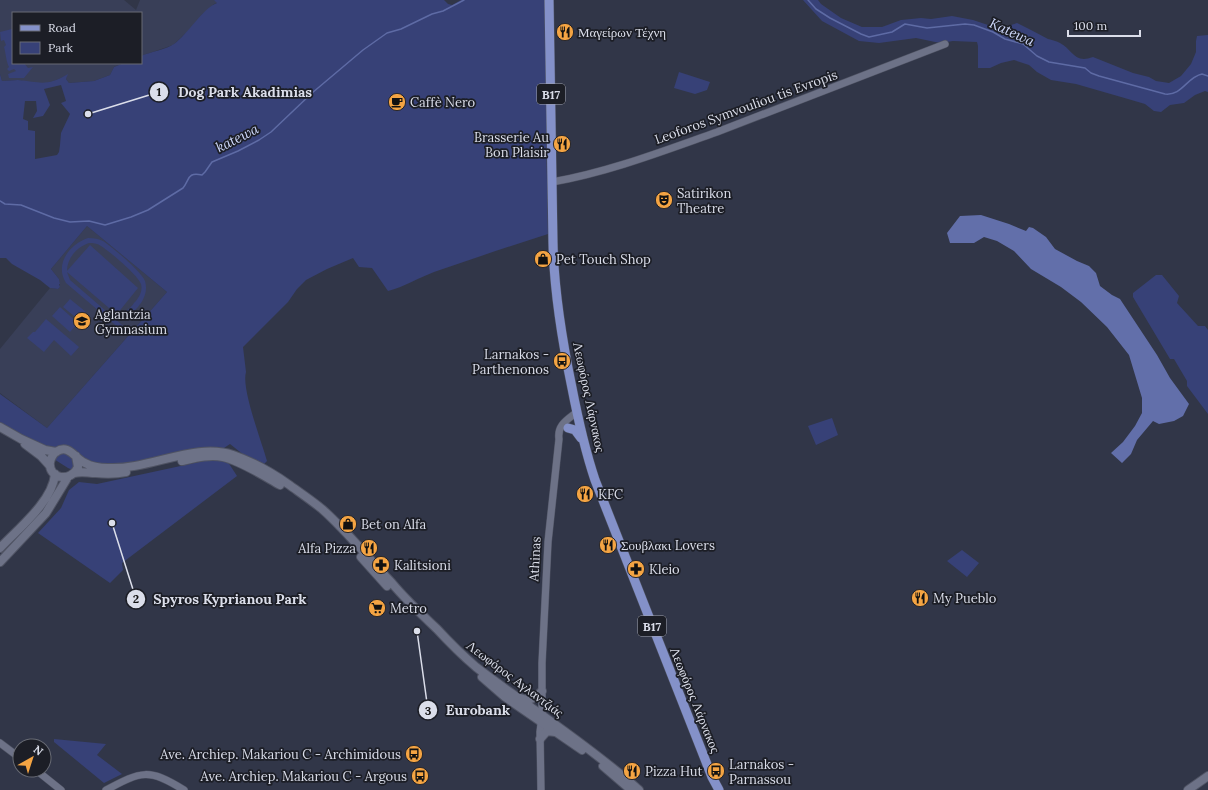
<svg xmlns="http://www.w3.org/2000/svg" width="1208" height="790" viewBox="0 0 1208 790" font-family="Lora,serif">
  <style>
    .built { fill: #393f58 }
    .green { fill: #374177; fill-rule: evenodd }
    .forest { fill: #626faa }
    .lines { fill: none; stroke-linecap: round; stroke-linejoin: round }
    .stream { stroke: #5e6ba5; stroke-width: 1.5 }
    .tertiary-casing { stroke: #4f5363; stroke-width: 8 }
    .secondary-casing { stroke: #4f5363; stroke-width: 10 }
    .primary-casing { stroke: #4f5363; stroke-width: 10 }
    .tertiary { stroke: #6d7287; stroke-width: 7 }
    .secondary { stroke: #6d7287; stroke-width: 8 }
    .primary { stroke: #8491c9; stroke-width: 9 }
    .labels { text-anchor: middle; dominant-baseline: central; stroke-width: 3.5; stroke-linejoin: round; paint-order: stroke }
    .shield { fill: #1c1e26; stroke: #a2a4af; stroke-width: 1 }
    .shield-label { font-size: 12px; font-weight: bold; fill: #dbdeea }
    .poi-label { font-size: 13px; fill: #dbdeea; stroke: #1c1e26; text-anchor: start }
    .street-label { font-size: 13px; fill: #dbdeea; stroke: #1c1e26 }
    .water-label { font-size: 14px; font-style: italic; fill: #cfd9fc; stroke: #1c1e26 }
    .leader { fill: none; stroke: #dbdeea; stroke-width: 1.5 }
    .callout-dot { fill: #dbdeea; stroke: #1c1e26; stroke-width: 1.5 }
    .mark-label { font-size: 12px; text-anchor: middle; font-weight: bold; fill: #111 }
    .callout-label { font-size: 14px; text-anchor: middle; font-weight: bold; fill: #dbdeea; stroke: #1c1e26; stroke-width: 3.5; stroke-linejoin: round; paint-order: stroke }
  </style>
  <rect width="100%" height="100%" fill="#313648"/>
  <!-- built -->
  <path class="built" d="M0 0H124L136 10 140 0H223L214 4 187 32 173 45 141 56V13H13V63H124L114 67 110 75 94 81 69 83 66 79 67 75 59 79 48 83 40 84 17 80 2 81 0 74Z
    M87 226 167 292 47 428 0 393V349L50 288 58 289 60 287 59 279 51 269Z"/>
  <!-- green -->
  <path class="green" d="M214 0H444L448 4 452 5 461 0H546L547 72 546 128 548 234C510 246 472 259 434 272 418 278 404 287 388 291L372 268 359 267 353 258 327 269 306 280 297 289 288 302 243 347 246 372C241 389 262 442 267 461L260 468 230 444 224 448 82 474 68 468 0 425V394L47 428 167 292 87 226 51 269 59 279 60 284H59L60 287 58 289 50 288 40 280 12 264 6 258H0V74L2 81C7 81 13 80 18 80 40 82 46 87 68 74L66 79 69 83 94 81 110 75 114 67 124 63H141V56C150 52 167 49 174 44 188 34 203 8 217 3ZM61 85 66 101 61 103 70 114 61 133 60 145 59 152 57 155 35 159V131L28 130V121L23 119 25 101H36L37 111 33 118 43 116 50 105 44 89Z
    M803 0H818L821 4 841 18 862 27H882L901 20 921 18 931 19 952 16 973 20 1000 29 1017 23C1028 28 1038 34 1048 39 1052 40 1057 41 1060 43 1073 50 1074 64 1093 57L1133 73 1149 77 1156 81 1169 83 1181 76 1191 64 1196 52V41L1197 36 1208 35V92L1205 91 1195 95 1184 103 1170 105 1161 112 1154 111 1145 104 1128 99 1076 84 1051 80 1037 72 1029 65 1014 60 1001 63 990 68H978V46L977 42 953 41 940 43 916 38 879 43 859 41 822 21Z
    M12 29 13 33V63H24L28 68 33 67 24 78H9L8 74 16 71 14 69 9 71 7 69 9 67C6 61 6 54 4 47L6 45 4 40 1 41 0 32Z
    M679 72 710 82 707 90 695 94 674 88Z
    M88 238C94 238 99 239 103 241 112 247 142 272 145 281 148 291 144 300 138 307 132 314 124 319 115 319L129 331 126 334 66 283C54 264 70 244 88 238ZM89 243C93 243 97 243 101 246 109 251 138 275 141 284 143 291 139 298 134 303 130 309 124 314 117 314L138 288 90 245 67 271C67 258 77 247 89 243ZM67 272 116 314 106 311 70 280Z
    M1156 275H1162L1179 296 1177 303 1198 326H1205L1208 330V414L1187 386V381L1174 359H1170L1133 297V293Z
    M70 299 86 312 79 320 63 307Z
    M60 307 78 323 70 332 52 316Z
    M46 319 79 347 71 356 54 340 44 352 27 338 33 332H35Z
    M832 418 838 435 816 445 808 426Z
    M213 459H226L237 476 122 563 123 570 110 583 38 533 61 508 69 490 79 482 97 484Z
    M962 550 979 563 967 577 947 561Z
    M54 739 106 744 97 755 122 774 104 783 54 742Z"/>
  <!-- forest -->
  <path class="forest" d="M981 215 1009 224 1026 231 1029 227 1033 228 1046 237 1055 249 1077 261 1089 266 1096 273 1100 286 1112 295 1120 299 1157 355 1170 378 1189 404 1183 416 1174 421 1159 424 1153 421 1137 440 1131 454 1122 463 1111 453 1123 442 1135 426 1142 413V398L1129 355 1107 327 1081 302 1061 287 1031 269 1014 251 997 241 984 237 974 243H950L947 233 960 216Z"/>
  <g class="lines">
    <!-- stream -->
    <path class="stream" d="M808 0 816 9 830 18 861 34 869 37 892 32 905 24 927 28 965 24 974 25 993 32 1005 39 1023 44 1037 56 1049 62 1085 68 1091 73 1099 76 1165 94C1182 96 1187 77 1202 74L1208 76
      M0 201 5 204 21 205 54 218 70 222 89 221 105 225 131 217 148 210 183 188C190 179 187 172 202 175L205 172 212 162 238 151 259 140 271 132 312 93 363 50 387 33 401 29 432 14 443 11 464 0"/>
    <defs>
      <path id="tertiary" d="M552 182C609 172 663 151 717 132 793 103 869 74 945 44
        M0 743 20 758
        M36 770 61 790
        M106 790C142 771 148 768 184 790
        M541 790 540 732 542 715V663L548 542 559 439C557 425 567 420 577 412"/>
      <path id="secondary" d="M0 427 21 439 45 450 56 452
        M25 444 41 456 50 466
        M76 456 78 467C71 483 48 479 50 462 51 458 53 454 56 452 69 443 75 459 85 463 92 467 101 468 108 468 150 470 195 442 233 455 253 462 271 472 288 484 299 492 311 500 322 509 347 531 368 558 391 582 405 599 421 614 437 629 449 642 462 655 476 667 494 681 513 694 532 708 569 734 605 760 639 790
        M182 461C195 458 210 454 223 457 241 461 264 476 280 485
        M74 473C83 471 87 473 96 473 106 474 116 474 126 472
        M0 548C18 529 53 501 55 474
        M361 557 387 586
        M0 562 46 513 68 477
        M482 677 505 697 582 750
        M520 698C530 702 535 698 542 691
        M540 739 547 731 555 732
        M603 766 631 790
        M1188 790 1208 776"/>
      <path id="primary" d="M549 0 553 243C554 292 562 340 572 388 578 419 585 450 595 480L712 777 719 790
        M568 428 575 430 581 438"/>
    </defs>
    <!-- tertiary casing -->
    <use href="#tertiary" class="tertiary-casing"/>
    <!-- secondary casing -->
    <use href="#secondary" class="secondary-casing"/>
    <!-- primary casing -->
    <use href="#primary" class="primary-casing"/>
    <!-- tertiary -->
    <use href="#tertiary" class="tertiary"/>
    <!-- secondary -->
    <use href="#secondary" class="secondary"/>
    <!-- primary -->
    <use href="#primary" class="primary"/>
  </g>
  <!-- icons -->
  <defs>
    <symbol id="restaurant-disc" viewBox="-11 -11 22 22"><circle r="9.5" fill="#f4a443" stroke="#1c1e26"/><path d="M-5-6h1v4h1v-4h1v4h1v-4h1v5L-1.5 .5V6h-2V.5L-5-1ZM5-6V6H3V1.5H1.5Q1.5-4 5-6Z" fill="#111"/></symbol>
    <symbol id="cafe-disc" viewBox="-11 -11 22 22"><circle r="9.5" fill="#f4a443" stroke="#1c1e26"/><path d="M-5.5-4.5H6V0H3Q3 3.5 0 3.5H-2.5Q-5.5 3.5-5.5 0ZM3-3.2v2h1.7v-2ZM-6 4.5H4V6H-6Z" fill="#111"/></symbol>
    <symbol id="theatre-disc" viewBox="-11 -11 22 22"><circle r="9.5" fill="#f4a443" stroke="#1c1e26"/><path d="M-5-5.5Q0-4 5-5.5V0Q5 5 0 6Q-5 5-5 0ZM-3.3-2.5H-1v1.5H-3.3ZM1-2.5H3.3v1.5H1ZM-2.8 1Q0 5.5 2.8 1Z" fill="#111"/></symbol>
    <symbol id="shop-disc" viewBox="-11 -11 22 22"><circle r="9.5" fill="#f4a443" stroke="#1c1e26"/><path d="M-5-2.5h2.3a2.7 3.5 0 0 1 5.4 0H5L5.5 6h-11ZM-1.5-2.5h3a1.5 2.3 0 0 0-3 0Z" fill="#111"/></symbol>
    <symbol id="school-disc" viewBox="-11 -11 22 22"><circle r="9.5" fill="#f4a443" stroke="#1c1e26"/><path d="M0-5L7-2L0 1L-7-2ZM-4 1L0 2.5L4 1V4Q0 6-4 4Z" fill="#111"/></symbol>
    <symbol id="bus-disc" viewBox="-11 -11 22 22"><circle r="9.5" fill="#f4a443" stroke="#1c1e26"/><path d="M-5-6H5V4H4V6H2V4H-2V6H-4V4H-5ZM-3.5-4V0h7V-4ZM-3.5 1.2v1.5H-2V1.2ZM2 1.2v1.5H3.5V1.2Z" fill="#111"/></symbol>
    <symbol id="pharmacy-disc" viewBox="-11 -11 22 22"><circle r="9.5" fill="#f4a443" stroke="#1c1e26"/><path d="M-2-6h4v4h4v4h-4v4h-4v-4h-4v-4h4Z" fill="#111"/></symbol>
    <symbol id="supermarket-disc" viewBox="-11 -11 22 22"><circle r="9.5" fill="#f4a443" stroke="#1c1e26"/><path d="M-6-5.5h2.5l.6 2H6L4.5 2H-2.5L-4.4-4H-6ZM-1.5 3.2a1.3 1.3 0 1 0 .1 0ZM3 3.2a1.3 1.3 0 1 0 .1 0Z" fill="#111"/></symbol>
  </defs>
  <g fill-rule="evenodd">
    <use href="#restaurant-disc" x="555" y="22" width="20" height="20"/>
    <use href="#cafe-disc" x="387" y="92" width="20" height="20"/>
    <use href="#restaurant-disc" x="552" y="134" width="20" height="20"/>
    <use href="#theatre-disc" x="654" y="190" width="20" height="20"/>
    <use href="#shop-disc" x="533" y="249" width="20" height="20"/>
    <use href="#school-disc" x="72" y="311" width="20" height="20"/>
    <use href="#bus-disc" x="552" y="351" width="20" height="20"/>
    <use href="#restaurant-disc" x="575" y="484" width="20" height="20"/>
    <use href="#shop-disc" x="338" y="514" width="20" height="20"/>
    <use href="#restaurant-disc" x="598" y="535" width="20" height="20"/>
    <use href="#restaurant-disc" x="359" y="538" width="20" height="20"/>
    <use href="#pharmacy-disc" x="371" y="555" width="20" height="20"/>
    <use href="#pharmacy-disc" x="626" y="559" width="20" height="20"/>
    <use href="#restaurant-disc" x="910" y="588" width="20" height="20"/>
    <use href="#supermarket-disc" x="367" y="598" width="20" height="20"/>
    <use href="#bus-disc" x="404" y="744" width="20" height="20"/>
    <use href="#restaurant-disc" x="622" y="761" width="20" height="20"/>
    <use href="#bus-disc" x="706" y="761" width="20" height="20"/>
    <use href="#bus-disc" x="410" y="766" width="20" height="20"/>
  </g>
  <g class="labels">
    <!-- shield labels -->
    <g class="shield">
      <rect x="537" y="84" width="28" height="20" rx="3"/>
      <rect x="638" y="616" width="28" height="20" rx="3"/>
    </g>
    <g class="shield-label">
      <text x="551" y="94">B17</text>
      <text x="652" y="626">B17</text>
    </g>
    <!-- poi labels -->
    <g class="poi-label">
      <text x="578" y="32">Μαγείρων Τέχνη</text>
      <text x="410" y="102">Caffè Nero</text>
      <text x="549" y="137" text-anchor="end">Brasserie Au<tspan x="549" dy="15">Bon Plaisir</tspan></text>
      <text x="677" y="193">Satirikon<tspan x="677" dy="15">Theatre</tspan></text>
      <text x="556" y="259">Pet Touch Shop</text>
      <text x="95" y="314">Aglantzia<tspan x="95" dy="15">Gymnasium</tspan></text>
      <text x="549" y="354" text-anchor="end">Larnakos -<tspan x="549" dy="15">Parthenonos</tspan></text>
      <text x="598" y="494">KFC</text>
      <text x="361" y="524">Bet on Alfa</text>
      <text x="621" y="545">Σουβλακι Lovers</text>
      <text x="356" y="548" text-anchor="end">Alfa Pizza</text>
      <text x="394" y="565">Kalitsioni</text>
      <text x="649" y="569">Kleio</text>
      <text x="933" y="598">My Pueblo</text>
      <text x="390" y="608">Metro</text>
      <text x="401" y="754" text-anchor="end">Ave. Archiep. Makariou C - Archimidous</text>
      <text x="729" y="764">Larnakos -<tspan x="729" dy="15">Parnassou</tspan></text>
      <text x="645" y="771">Pizza Hut</text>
      <text x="407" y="776" text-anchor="end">Ave. Archiep. Makariou C - Argous</text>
    </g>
    <!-- street labels -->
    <g class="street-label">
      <text transform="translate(746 107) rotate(-20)">Leoforos Symvouliou tis Evropis</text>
      <text transform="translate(589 397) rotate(78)">Λεωφόρος Λάρνακος</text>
      <text transform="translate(535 559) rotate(-87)">Athinas</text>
      <text transform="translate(515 679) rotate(37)">Λεωφόρος Αγλαντζιάς</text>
      <text transform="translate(695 700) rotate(68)">Λεωφόρος Λάρνακος</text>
    </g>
    <!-- water labels -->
    <g class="water-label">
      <text transform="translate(1012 32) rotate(25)">Katewa</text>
      <text transform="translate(237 138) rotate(-27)">katewa</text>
    </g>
  </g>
  <!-- callouts -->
  <path class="leader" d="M88 114L159 92M112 523L136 599M417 631L428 710"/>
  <g class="callout-dot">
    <circle cx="88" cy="114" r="4"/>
    <circle cx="112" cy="523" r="4"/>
    <circle cx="417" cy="631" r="4"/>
    <circle cx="159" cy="92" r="10"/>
    <circle cx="136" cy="599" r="10"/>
    <circle cx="428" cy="710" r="10"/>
  </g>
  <g class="mark-label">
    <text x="159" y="96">1</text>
    <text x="136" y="603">2</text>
    <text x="428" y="715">3</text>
  </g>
  <g class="callout-label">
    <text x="245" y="97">Dog Park Akadimias</text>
    <text x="230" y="604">Spyros Kyprianou Park</text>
    <text x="478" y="715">Eurobank</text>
  </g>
  <!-- legend -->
  <rect x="12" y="12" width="130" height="52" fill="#1c1e26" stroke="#686b74"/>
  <rect x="20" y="25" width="20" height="6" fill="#8491c9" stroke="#686b74"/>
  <text x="48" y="32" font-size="12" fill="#dbdeea">Road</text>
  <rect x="20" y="42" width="20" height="12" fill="#374177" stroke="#686b74"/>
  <text x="48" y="52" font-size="12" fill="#dbdeea">Park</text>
  <!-- north arrow -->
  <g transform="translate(32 758) rotate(39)"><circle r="19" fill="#1c1e26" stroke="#686b74"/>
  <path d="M0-3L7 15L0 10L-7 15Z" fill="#f4a443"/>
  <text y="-6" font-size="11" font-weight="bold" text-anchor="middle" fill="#dbdeea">N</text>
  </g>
  <!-- scale -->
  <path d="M1068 30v6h72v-6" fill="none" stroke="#dbdeea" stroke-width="2"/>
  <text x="1074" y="30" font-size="12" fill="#dbdeea" stroke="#1c1e26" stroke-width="3" paint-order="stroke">100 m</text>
</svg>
